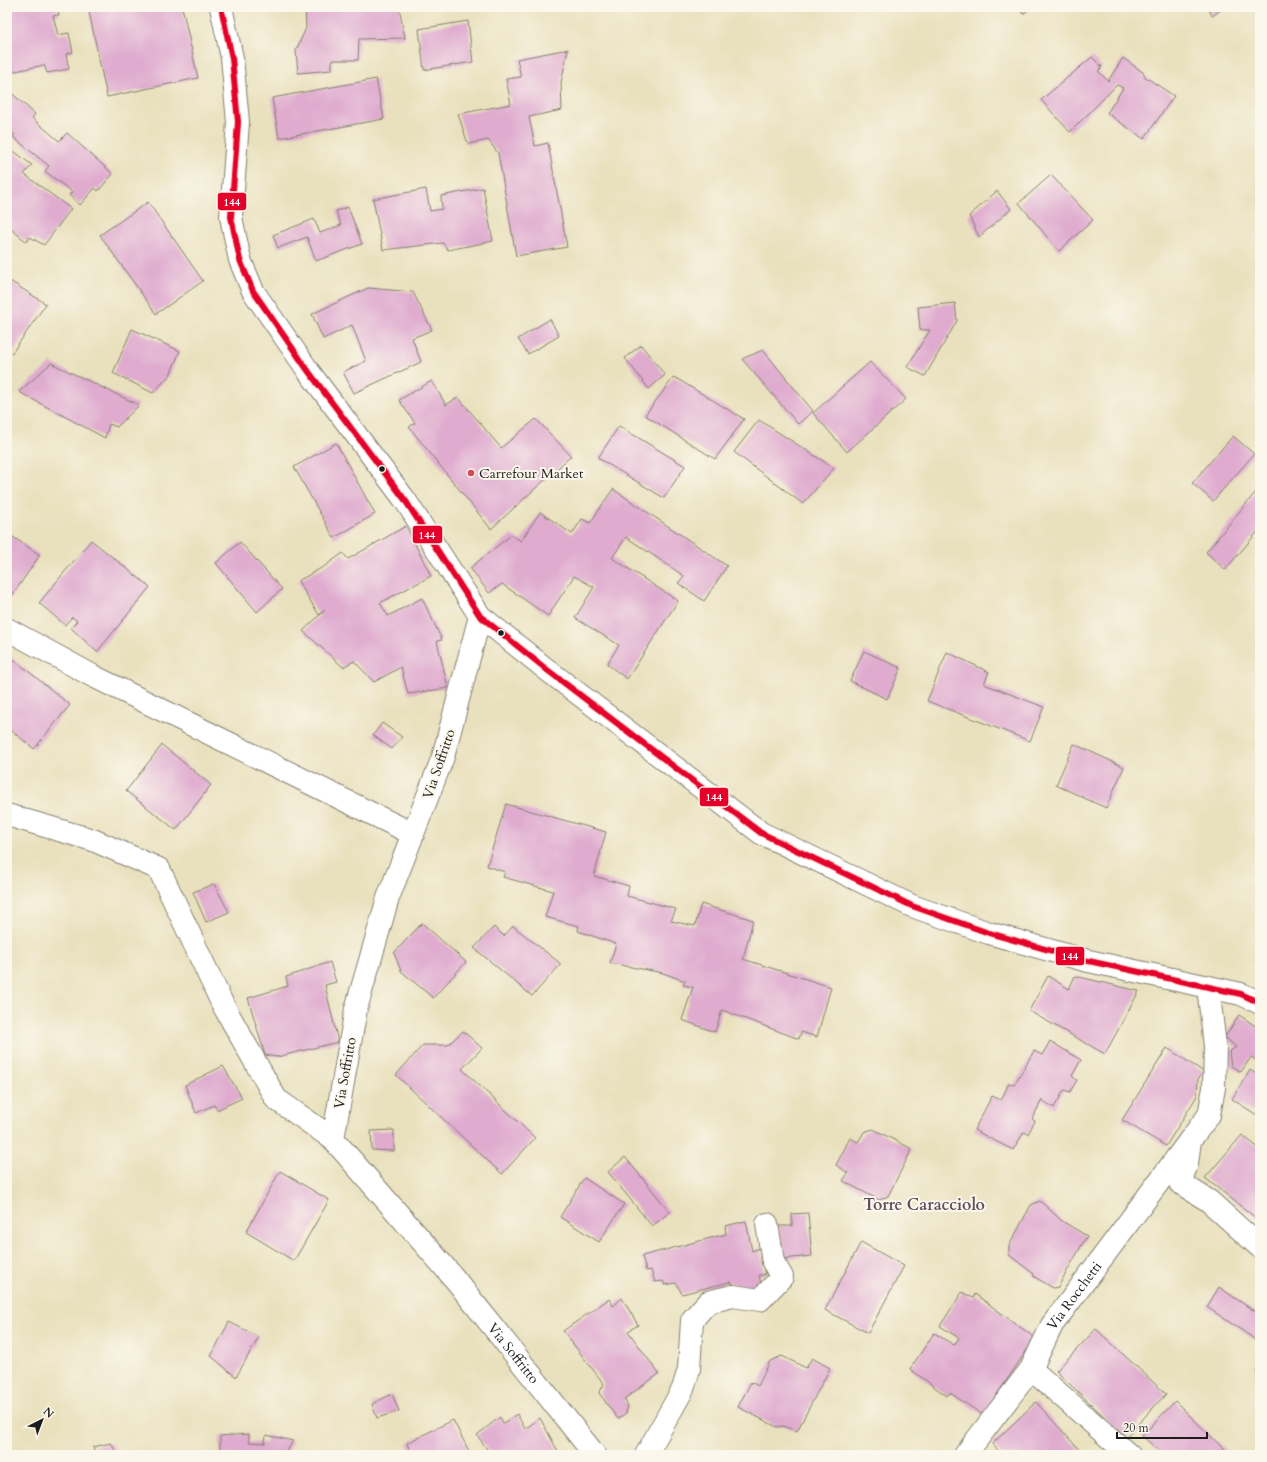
<svg xmlns="http://www.w3.org/2000/svg" width="1267" height="1462" viewBox="0 0 1267 1462" font-family="Cardo,serif">
  <style>
    .building { fill: #dfabcf }
    .lines { fill: none; stroke-linecap: round; stroke-linejoin: round }
    .minor-casing { stroke: #827e6d; stroke-width: 24 }
    .minor { stroke: #fff; stroke-width: 22 }
    .bus-1-casing { stroke: #fbf7ec; stroke-width: 9 }
    .bus-1 { stroke: #e4002b; stroke-width: 6 }
    .bus-dot { fill: #1c1c1c; stroke: #fbf7ec; stroke-width: 1.5 }
    .poi-dot { fill: #d1495b; stroke: #fbf7ec; stroke-width: 1.5 }
    .labels { text-anchor: middle; dominant-baseline: central; stroke-width: 4; stroke-linejoin: round; paint-order: stroke }
    .poi-label { font-size: 14px; fill: #1c1c1c; stroke: #fbf7ec; text-anchor: start }
    .street-label { font-size: 14px; fill: #1c1c1c; stroke: #fbf7ec }
    .quarter-label { font-size: 16px; font-weight: bold; fill: #604e5b; stroke: #fbf7ec }
    .line-badge { stroke: #fbf7ec; stroke-width: 1.5 }
    .badge-label { font-size: 11px; text-anchor: middle; font-weight: bold; fill: #fff }
  </style>
  <rect width="100%" height="100%" fill="#fbf7ec"/>
  <filter id="ink" filterUnits="userSpaceOnUse"><feTurbulence type="fractalNoise" baseFrequency=".025" numOctaves="2"/><feDisplacementMap in="SourceGraphic" scale="8" xChannelSelector="R" yChannelSelector="G"/><feConvolveMatrix kernelMatrix="1 2 1 2 8 2 1 2 1" color-interpolation-filters="sRGB"/></filter>
  <filter id="wash" filterUnits="userSpaceOnUse"><feTurbulence type="fractalNoise" baseFrequency=".012" numOctaves="4" result="noise"/><feDisplacementMap in="SourceGraphic" scale="16" xChannelSelector="R" yChannelSelector="G"/><feGaussianBlur stdDeviation="0.9" result="paint"/><feColorMatrix in="noise" values="0 0 0 0 0 0 0 0 0 0 0 0 0 0 0 0 0 1.4 0 .05"/><feComposite in="paint" operator="in"/></filter>
  <g filter="url(#wash)">
    <rect width="100%" height="100%" fill="#e9e1be"/>
    <g id="blocks">
      <!-- building -->
      <path class="building" d="M7 7H57L59 15 53 16 58 35 69 33 73 52 66 54 69 69 47 73 44 65 11 72 7 54Z
        M88 7H182L198 78 107 97Z
        M305 7H399L405 38 359 39 358 60H332V70L298 73 296 50 306 28Z
        M1017 7H1032L1023 14Z
        M1208 7H1225L1212 16Z
        M468 21 473 62 424 70 419 29Z
        M568 49 561 83 562 110 529 117 535 146 548 143 567 247 516 256 498 153 488 140 468 144 458 114 511 104 506 79 521 77 517 59Z
        M1092 57 1102 67 1098 71 1108 81 1123 58 1144 73V76L1174 96 1144 139 1107 113 1123 88 1117 85 1070 132 1041 100Z
        M376 79 384 119 279 138 272 98Z
        M7 89 35 114 32 118 59 141 67 133 113 174 98 191 95 188 80 205 69 195 72 192 45 171 49 166 13 137 15 135 7 128Z
        M7 146 32 165 24 174 71 209 44 245 30 237 27 242 7 226Z
        M1051 175 1093 220 1059 251 1019 203Z
        M483 188 493 241 448 250 443 243 383 250 373 199 426 189 430 211 442 209 441 196Z
        M997 191 1011 209 979 237 969 216Z
        M148 202 203 281 156 314 100 235Z
        M348 207 362 244 316 261 307 237 278 248 273 235 314 219 320 233 341 225 336 211Z
        M7 279 46 304 12 353 7 348Z
        M368 288 413 292 432 330 412 338 421 362 354 393 343 372 366 361 352 325 323 339 312 314Z
        M955 303 957 321 925 376 907 367 930 330H920L918 307Z
        M550 319 559 336 528 354 518 339Z
        M132 329 180 351 170 375 153 393 113 373Z
        M641 345 665 375 649 389 625 358Z
        M763 350 813 411 798 424 742 359Z
        M870 362 906 399 847 452 813 413Z
        M51 363 139 405 117 427 109 424 105 438 19 392Z
        M674 377 744 419 715 459 645 415Z
        M432 381 446 405 458 397 501 448 536 419 571 456 491 529 409 427 415 423 399 400Z
        M759 420 834 468 803 504 734 452Z
        M619 426 685 466 664 498 598 458Z
        M1233 436 1254 454 1213 501 1192 483Z
        M336 443 375 514 334 538 294 467Z
        M1260 487V529L1225 570 1206 552Z
        M613 489 727 566 704 601 678 583 684 576 626 537 612 558 678 601 627 679 607 664 619 645 575 618 594 587 574 576 548 616 502 584 489 593 470 568 511 535 521 541 540 512 572 534 582 519 590 523Z
        M406 526 431 576 380 603 388 616 422 598 442 640 437 641 448 688 408 694 401 667 374 682 354 661 343 667 303 631 325 610 319 615 298 581 325 566 343 553 348 559Z
        M7 533 40 555 9 600 7 599Z
        M91 540 150 587 97 652 71 628 77 621 72 617 65 625 39 603Z
        M240 542 282 589 257 612 216 563Z
        M864 651 901 668 887 699 850 681Z
        M947 652 989 672 984 684 1044 707 1030 741 927 701Z
        M7 654 70 705 34 749 7 727Z
        M382 723 402 737 392 749 373 735Z
        M1074 744 1124 767 1106 808 1056 785Z
        M162 745 211 785 176 830 126 791Z
        M506 804 606 832 594 876 629 886 627 896 676 909 671 921 695 926 701 904 753 920 743 959 831 987 817 1037 801 1032 799 1039 722 1010 715 1032 682 1020 693 987 683 985 685 981 663 973 610 963 616 944 578 931 579 926 545 917 553 891 503 877 505 872 487 866Z
        M214 884 229 912 206 922 193 892Z
        M422 923 466 962 433 998 401 971 394 953Z
        M513 926 561 964 532 996 474 948 494 927 504 936Z
        M330 962 336 982 325 985 338 1042 277 1057 265 1055 248 998 288 986 286 977Z
        M1048 976 1069 989 1075 976 1139 991 1105 1054 1029 1011Z
        M1239 1015 1260 1029V1062L1251 1057 1241 1072 1231 1066 1229 1052 1236 1047 1225 1037Z
        M463 1031 482 1048 462 1069 535 1138 502 1174 396 1075 423 1045H448Z
        M1050 1041 1081 1060 1072 1076 1077 1080 1070 1092 1064 1090 1054 1108 1042 1100 1032 1119 1035 1121 1028 1134 1024 1132 1013 1150 974 1130 992 1096 1001 1100 1009 1083 1014 1085 1034 1051 1042 1055Z
        M1167 1048 1204 1072 1198 1079 1197 1096 1166 1146 1122 1120Z
        M223 1066 242 1098 217 1110 214 1105 196 1113 185 1085Z
        M1250 1070 1260 1076V1117L1232 1099Z
        M873 1129 912 1149 888 1196 879 1200 843 1181 848 1173 836 1165 850 1138 858 1142 864 1132Z
        M394 1130V1151L372 1150 371 1131Z
        M1242 1135 1260 1149V1221L1205 1178Z
        M625 1157 670 1212 652 1226 608 1172Z
        M280 1171 329 1200 294 1261 246 1232Z
        M584 1178 624 1204 599 1242 560 1217Z
        M1040 1201 1062 1221 1087 1236 1058 1287 1053 1288 1033 1276 1034 1274 1009 1255V1246L1031 1205Z
        M808 1213 812 1256 782 1259 779 1226H792V1214Z
        M746 1221 752 1251 760 1248 765 1275H759L762 1290 748 1292 730 1282 682 1294 676 1283 665 1285 663 1281 655 1282 651 1270 646 1271 642 1256 726 1234 725 1226Z
        M861 1242 904 1266 868 1333 825 1310Z
        M1219 1287 1260 1315V1344L1250 1336 1207 1307Z
        M962 1292 973 1298 975 1294 1035 1338 983 1415 950 1393 947 1396 910 1369 934 1333 954 1345 959 1338 940 1326Z
        M622 1298 638 1325 628 1331 659 1374 624 1399 628 1406 626 1413 618 1419 599 1393 604 1384 563 1331 609 1299 613 1306Z
        M229 1322 259 1337 236 1377 211 1356Z
        M1096 1329 1166 1394 1126 1437 1056 1371Z
        M782 1356 806 1368 812 1358 830 1368 797 1431 783 1426 777 1427 738 1407 751 1382 758 1386 770 1361Z
        M1260 1364V1374L1256 1371Z
        M392 1394 399 1411 377 1418 372 1404Z
        M1175 1401 1230 1455H1164L1142 1436Z
        M1036 1402 1084 1455H1002L992 1444Z
        M517 1414 525 1429 540 1418 560 1455H491L477 1435 500 1417 503 1423Z
        M453 1420 471 1455H411L407 1443Z
        M249 1434V1442L265 1443 266 1435 293 1441 285 1454 293 1453V1455H220V1436Z
        M111 1443 118 1455H96L93 1447Z"/>
    </g>
  </g>
  <g filter="url(#ink)">
    <use href="#blocks" fill-opacity="0" stroke="#827e6d" stroke-width="1"/>
    <g class="lines">
      <defs>
        <g id="minor">
          <path d="M221 7 232 58 238 122 231 217 240 260 253 291 309 372 405 500 480 616 546 669 761 833 912 906 989 933 1084 960 1241 994 1260 1003"/>
          <path id="s1" d="M480 616 443 757 388 898 356 1009 333 1139 454 1278 595 1455"/>
          <path d="M7 629 93 676 413 834"/>
          <path d="M7 815 93 840 159 869 222 1003 276 1099 333 1139"/>
          <path d="M1208 987 1215 1046 1214 1088 1209 1115 1190 1140 1187 1164 1180 1183 1209 1201 1260 1247"/>
          <path d="M1031 1369 1129 1455"/>
          <path d="M646 1455 683 1389 689 1369 692 1320 708 1302 733 1296 760 1300 782 1277 773 1262 767 1224"/>
          <path id="s2" d="M965 1455 1031 1369 1052 1325 1190 1140"/>
        </g>
      </defs>
      <!-- minor casing -->
      <use href="#minor" class="minor-casing"/>
      <!-- minor -->
      <use href="#minor" class="minor"/>
      <defs>
        <path id="bus-1" d="M221 7 232 58 238 122 231 217 240 260 253 291 309 372 405 500 480 616 546 669 761 833 912 906 989 933 1084 960 1241 994 1260 1003"/>
      </defs>
      <!-- bus-1 casing -->
      <use href="#bus-1" class="bus-1-casing"/>
      <!-- bus-1 -->
      <use href="#bus-1" class="bus-1"/>
    </g>
  </g>
  <!-- markers -->
  <g class="bus-dot">
    <circle cx="382" cy="469" r="3.5"/>
    <circle cx="501" cy="633" r="3.5"/>
  </g>
  <circle class="poi-dot" cx="471" cy="473" r="4"/>
  <g class="labels">
    <!-- poi labels -->
    <g class="poi-label">
      <text x="479" y="473">Carrefour Market</text>
    </g>
    <!-- street labels -->
    <g class="street-label">
      <text transform="translate(439 764) rotate(-71)">Via Soffritto</text>
      <text transform="translate(345 1073) rotate(-80)">Via Soffritto</text>
      <text stroke="none"><textPath href="#s2" startOffset="194">Via Rocchetti</textPath></text>
      <text stroke="none"><textPath href="#s1" startOffset="825">Via Soffritto</textPath></text>
    </g>
    <!-- quarter labels -->
    <g class="quarter-label">
      <text x="924" y="1205">Torre Caracciolo</text>
    </g>
  </g>
  <g class="line-badge">
    <rect x="217" y="192" width="30" height="19" rx="4" fill="#e4002b"/>
    <rect x="412" y="525" width="31" height="19" rx="4" fill="#e4002b"/>
    <rect x="699" y="787" width="30" height="20" rx="4" fill="#e4002b"/>
    <rect x="1055" y="946" width="30" height="20" rx="4" fill="#e4002b"/>
  </g>
  <g class="badge-label">
    <text x="232" y="206">144</text>
    <text x="427" y="539">144</text>
    <text x="714" y="801">144</text>
    <text x="1070" y="960">144</text>
  </g>
  <!-- margin -->
  <rect width="1267" height="1462" fill="none" stroke="#fbf7ec" stroke-width="24"/>
  <!-- north arrow -->
  <g transform="translate(42 1420) rotate(42)" stroke="#fbf7ec" stroke-width="3" paint-order="stroke">
  <path d="M0-3L7 15L0 10L-7 15Z" fill="#1c1c1c"/>
  <text y="-6" font-size="11" font-weight="bold" text-anchor="middle" fill="#1c1c1c">N</text>
  </g>
  <!-- scale -->
  <path d="M1117 1432v6h90v-6" fill="none" stroke="#1c1c1c" stroke-width="2"/>
  <text x="1123" y="1432" font-size="12" fill="#1c1c1c" stroke="#fbf7ec" stroke-width="3" paint-order="stroke">20 m</text>
</svg>
